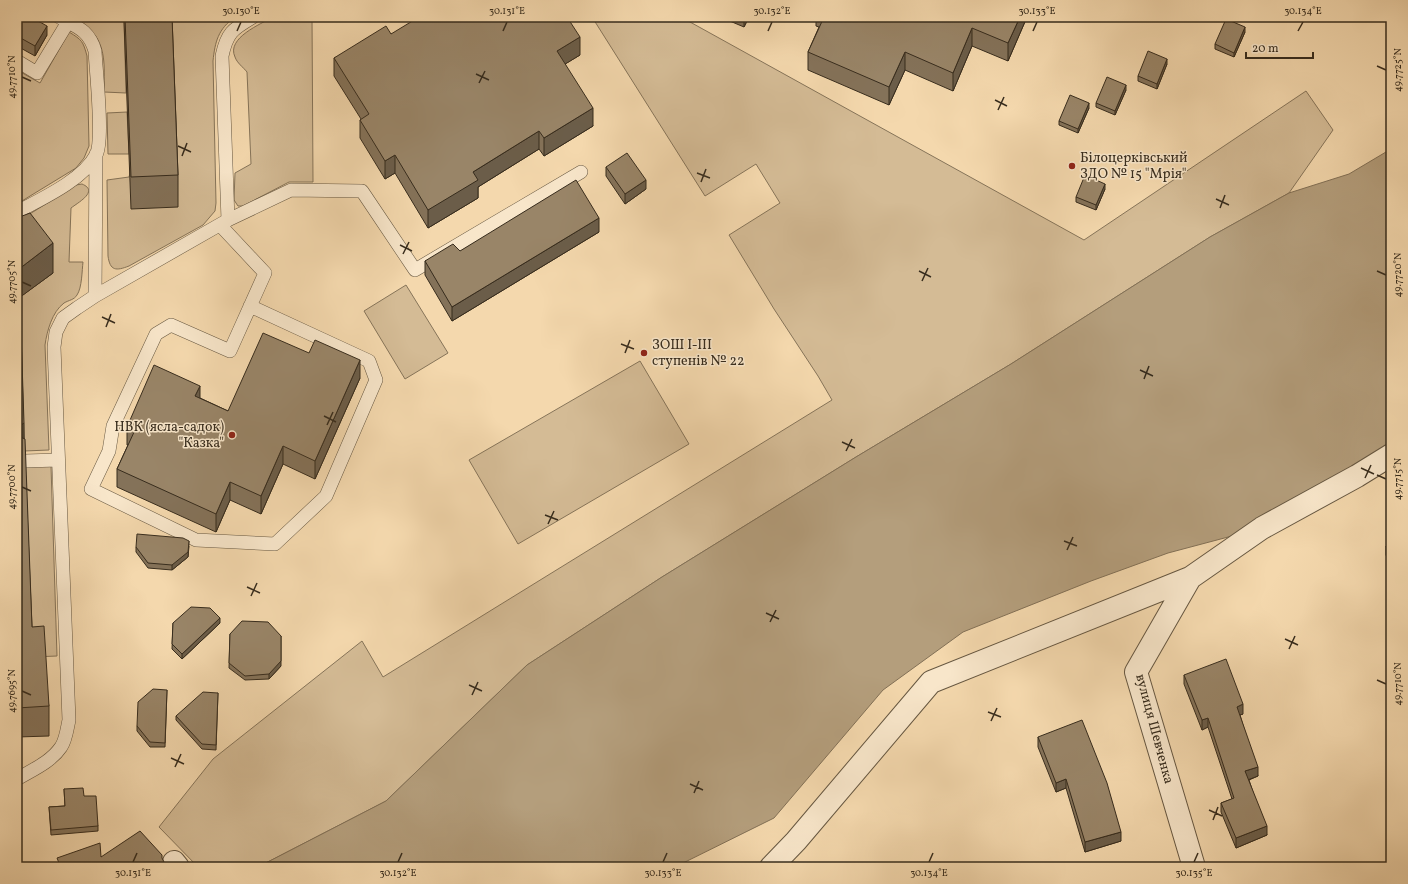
<svg xmlns="http://www.w3.org/2000/svg" width="1408" height="884" viewBox="0 0 1408 884" font-family="Vollkorn,serif">
  <style>
    .green { fill: #d4bb95; stroke: #867459 }
    .water { fill: #b49e7c; stroke: #827056 }
    .lines { fill: none; stroke-linecap: round; stroke-linejoin: round }
    .lane-casing { stroke: #665741; stroke-width: 14 }
    .street-casing { stroke: #665741; stroke-width: 24 }
    .lane { stroke: #f8e6ca; stroke-width: 13 }
    .street { stroke: #f8e6ca; stroke-width: 22 }
    .wall { fill: #847259; stroke: #372c1d }
    .shaded-wall { fill: #6b5d49; stroke: #372c1d }
    .building { fill: #998568; stroke: #372c1d }
    .ticks { fill: none; stroke: #372c1d; stroke-width: 1.5 }
    .poi-dot { fill: #8f2418; stroke: #f8e6ca; stroke-width: 1.5 }
    .labels { text-anchor: middle; dominant-baseline: central; stroke-width: 3; stroke-linejoin: round; paint-order: stroke }
    .poi-label { font-size: 14px; fill: #372c1d; stroke: #f8e6ca; text-anchor: start }
    .street-label { font-size: 14px; fill: #372c1d; stroke: #f8e6ca }
    .neatline { fill: none; stroke: #372c1d; stroke-width: 1.5 }
    .ticks-label { font-size: 10px; text-anchor: middle; fill: #372c1d }
  </style>
  <rect width="100%" height="100%" fill="#f4d8ad"/>
  <filter id="stains"><feTurbulence type="fractalNoise" baseFrequency=".005" numOctaves="4"/><feColorMatrix values="0 0 0 0 .2 0 0 0 0 .09 0 0 0 0 .02 0 0 0 .5 -.17"/></filter>
  <radialGradient id="worn" r=".72"><stop offset=".6" stop-color="#630" stop-opacity="0"/><stop offset="1" stop-color="#630" stop-opacity=".3"/></radialGradient>
  <!-- green -->
  <path class="green" d="M70 17H118L124 21 126 93 104 92C104 73 107 48 93 33 87 26 78 22 70 17Z
    M170 17H235C218 29 215 42 213 61L216 203 215 211 203 225 129 266C116 271 110 271 108 256L107 180 129 177Z
    M273 17H312L313 182H289L243 206H238L234 200 235 173 251 164 247 72C243 67 237 63 235 57 226 38 261 24 273 17Z
    M592 17H681L1084 240 1306 91 1333 130 1289 193 1210 237 1011 364 856 457 662 577 527 665 386 801 258 867H198L159 827 213 759 362 641 383 677 832 400 818 376 774 309 729 235 780 203 756 164 705 196Z
    M69 32C82 40 83 41 87 56L89 146 84 158 76 168 17 204V70L40 83Z
    M127 112 129 154H108L107 113Z
    M82 184C99 191 79 202 71 208L69 262H83C82 270 82 288 77 295 74 300 69 300 64 303 52 312 47 331 45 345L49 450 24 451 17 222 76 185Z
    M406 285 448 353 405 379 364 311Z
    M640 361 689 444 518 544 469 460Z
    M51 466 57 656 32 657 25 467Z"/>
  <!-- water -->
  <path class="water" d="M1391 149V453L1262 528 1168 553 1091 581 963 632 883 690 774 818 675 867H258L386 801 527 665 662 577 856 457 1011 364 1210 237 1289 193 1349 174Z"/>
  <g class="lines">
    <defs>
      <path id="lane" d="M17 61 37 73 68 22
        M17 212C41 199 83 180 96 155 104 141 96 71 95 51 89 30 77 27 59 17
        M228 220 222 56C227 32 233 29 253 17
        M220 225 265 273 230 351 171 325 156 334 113 426 109 451 91 489 196 540 275 544 326 496 376 380 369 361 250 306
        M95 296 96 154
        M25 461 58 460
        M17 779C32 770 51 762 61 747 66 740 67 729 69 720L54 347 56 332 63 318 77 308 95 296 228 220 291 190 362 191 415 270 581 172"/>
      <path id="street" d="M1190 578 1136 672 1194 867
        M174 862 178 867
        M771 867 796 841 931 682 1190 578 1262 528 1357 476 1391 455"/>
    </defs>
    <!-- lane casing -->
    <use href="#lane" class="lane-casing"/>
    <!-- street casing -->
    <use href="#street" class="street-casing"/>
    <!-- lane -->
    <use href="#lane" class="lane"/>
    <!-- street -->
    <use href="#street" class="street"/>
  </g>
  <!-- wall -->
  <path class="wall" d="M17 17 47 35 35 56 17 46Z
    M118 17H172L178 175V207L131 209 124 21Z
    M725 17H749L744 27 725 19Z
    M816 17H1027L1008 61 972 46 953 91 905 70 889 105 808 70V52L819 27 816 26Z
    M1245 32 1234 57 1215 49V44Z
    M391 34 580 55 565 64 593 126 544 156 539 149 478 187V198L428 228 395 173 385 179 360 138V120L361 119 334 76V58Z
    M1167 64 1157 89 1138 81V76Z
    M1126 90 1115 115 1096 107V103Z
    M1089 108 1078 133 1059 125V121Z
    M606 167 646 189 625 204 606 176Z
    M1105 189 1096 210 1076 202V197Z
    M17 218 53 273 20 297 24 439 32 627 49 706V736L17 737Z
    M599 232 452 321 425 275V261Z
    M360 378 315 479 283 464 261 514 230 500 216 532 117 487V469L128 445H127V427L200 398 228 411Z
    M1391 543V566L1386 555V546Z
    M189 546 188 557 172 570 148 568 136 552V547Z
    M173 623H220L182 659 172 649Z
    M230 634 281 666 269 679 245 680 229 668Z
    M1184 675 1243 714 1240 715 1258 776 1249 780 1267 835 1236 848 1221 812V803L1232 799 1208 727 1202 730 1184 684Z
    M167 690 165 747H150L137 731V726Z
    M218 693 216 750 202 749 176 720V716Z
    M1038 737 1121 841 1085 852 1066 788 1056 792 1038 747Z
    M64 789 84 796 98 826V831L51 835 49 807 65 806Z"/>
  <!-- shaded-wall -->
  <path class="shaded-wall" d="M747 17H749L744 27V22Z
    M1020 17H1027L1008 61V43Z
    M47 26V35L35 56V46Z
    M1245 27V32L1234 57V53Z
    M972 28V46L953 91V73Z
    M580 37V55L557 69V51Z
    M905 52V70L889 105V87Z
    M1167 59V64L1157 89V84Z
    M1126 85V90L1115 115V111Z
    M1089 103V108L1078 133V129Z
    M593 108V126L544 156V138Z
    M539 131V149L478 187V198L428 228V210L473 172Z
    M395 155V173L385 179V161Z
    M646 180V189L625 204V194Z
    M1105 184V189L1096 210V205Z
    M599 218V232L452 321V307Z
    M53 243V273L19 298V269Z
    M360 360V378L315 479V461Z
    M200 386V404L195 396Z
    M24 423V453L17 431 18 427Z
    M283 446V464L261 514V496Z
    M230 482V500L216 532V514Z
    M189 541 188 557 172 570V565Z
    M220 618V623L182 659V654Z
    M281 636V666L269 679V674Z
    M1243 704V714L1237 716V707Z
    M1208 718V727L1202 730V720Z
    M1258 767V776L1245 781V771Z
    M1066 779V788L1056 792V783Z
    M1267 826V835L1236 848V838Z
    M1121 832V841L1085 852V842Z"/>
  <!-- building -->
  <path class="building" d="M17 17H31L47 26 35 46 17 36Z
    M125 17H172L178 175 131 177Z
    M419 17H567L580 37 557 51 593 108 544 138 539 131 473 172 478 180 428 210 395 155 385 161 360 120 369 114 334 58 386 26 391 34Z
    M731 17H747L744 22Z
    M824 17H1020L1008 43 972 28 953 73 905 52 889 87 808 52Z
    M1226 19 1245 27 1234 53 1215 44Z
    M1148 51 1167 59 1157 84 1138 76Z
    M1107 77 1126 85 1115 111 1096 103Z
    M1070 95 1089 103 1078 129 1059 121Z
    M627 153 646 180 625 194 606 167Z
    M1085 175 1105 184 1096 205 1076 197Z
    M576 180 599 218 452 307 425 261 453 244 460 251Z
    M30 213 53 243 19 269 24 423 18 427 17 431 18 436 25 439 32 627 44 626 49 706 17 708V218Z
    M263 333 309 353 315 340 360 360 315 461 283 446 261 496 230 482 216 514 117 469 135 430 127 427 154 365 200 386 195 396 228 411Z
    M137 534 183 538 189 541 188 552 172 565 148 563 136 547Z
    M1391 543V557L1386 546Z
    M191 607 210 608 220 618 182 654 172 644 173 623Z
    M242 621 268 622 281 636V661L269 674 245 676 229 663 230 634Z
    M1226 659 1243 704 1237 707 1258 767 1245 771 1267 826 1236 838 1221 803 1234 798 1208 718 1202 720 1184 675Z
    M153 689 167 690 165 743 150 742 137 726 138 702Z
    M203 692 218 693 216 745 202 744 176 716Z
    M1082 720 1107 783 1121 832 1085 842 1066 779 1056 783 1038 737Z
    M83 788 84 796H96L98 826 51 830 49 807 65 806 64 789Z
    M140 831 162 855V858L166 866 164 867H43L59 863 57 858 100 843 101 857Z
    M17 855H18L21 867H17Z"/>
  <!-- ticks -->
  <path class="ticks" d="M237 31 241 22M503 31 507 22M768 31 772 22M1033 31 1037 22M1298 31 1303 22M1377 66 1386 70M476 74 489 80M22 77 31 81M479 83 485 71M995 100 1007 106M998 110 1004 97M178 146 191 152M182 156 187 143M697 173 710 178M701 182 706 169M1216 199 1229 205M1220 208 1225 195M400 245 412 251M403 254 409 242M919 271 931 277M1377 271 1386 275M922 281 928 268M22 282 31 286M102 317 115 323M106 327 111 314M621 344 634 349M625 353 630 340M1140 370 1153 376M1144 379 1149 366M324 416 336 422M327 425 333 412M842 442 855 448M846 451 852 439M1361 468 1374 474M1377 475 1386 479M1365 478 1371 465M22 487 31 491M545 515 558 520M548 524 554 511M1064 541 1077 546M1067 550 1073 537M247 587 260 593M251 596 257 583M766 613 779 619M770 622 776 610M1285 639 1298 645M1289 649 1295 636M1377 680 1386 684M469 685 482 691M22 691 31 695M472 695 478 682M988 712 1001 717M991 721 997 708M171 758 184 764M175 767 181 754M690 784 703 790M694 793 699 781M1209 810 1222 816M1213 820 1218 807M133 862 137 853M398 862 402 853M663 862 667 853M929 862 933 853M1194 862 1198 853"/>
  <!-- markers -->
  <g class="poi-dot">
    <circle cx="1072" cy="166" r="4"/>
    <circle cx="644" cy="353" r="4"/>
    <circle cx="232" cy="435" r="4"/>
  </g>
  <g class="labels">
    <!-- poi labels -->
    <g class="poi-label">
      <text x="1080" y="158">Білоцерківський<tspan x="1080" dy="16">ЗДО № 15 "Мрія"</tspan></text>
      <text x="652" y="345">ЗОШ І-ІІІ<tspan x="652" dy="16">ступенів № 22</tspan></text>
      <text x="224" y="427" text-anchor="end">НВК (ясла-садок)<tspan x="224" dy="16">"Казка"</tspan></text>
    </g>
    <!-- street labels -->
    <g class="street-label">
      <text transform="translate(1154 729) rotate(75)">вулиця Шевченка</text>
    </g>
  </g>
  <!-- margin -->
  <rect width="1408" height="884" fill="none" stroke="#f4d8ad" stroke-width="44"/>
  <!-- scale -->
  <path d="M1246 52v6h67v-6" fill="none" stroke="#372c1d" stroke-width="2"/>
  <text x="1252" y="52" font-size="12" fill="#372c1d" stroke="#f8e6ca" stroke-width="3" paint-order="stroke">20 m</text>
  <rect x="22" y="22" width="1364" height="840" class="neatline"/>
  <g class="ticks-label">
    <text x="241" y="14">30.130°E</text>
    <text x="507" y="14">30.131°E</text>
    <text x="772" y="14">30.132°E</text>
    <text x="1037" y="14">30.133°E</text>
    <text x="1303" y="14">30.134°E</text>
    <text transform="translate(1397 70) rotate(-90)" y="4">49.7725°N</text>
    <text transform="translate(11 77) rotate(-90)" y="4">49.7710°N</text>
    <text transform="translate(1397 275) rotate(-90)" y="4">49.7720°N</text>
    <text transform="translate(11 282) rotate(-90)" y="4">49.7705°N</text>
    <text transform="translate(1397 479) rotate(-90)" y="4">49.7715°N</text>
    <text transform="translate(11 487) rotate(-90)" y="4">49.7700°N</text>
    <text transform="translate(1397 684) rotate(-90)" y="4">49.7710°N</text>
    <text transform="translate(11 691) rotate(-90)" y="4">49.7695°N</text>
    <text x="133" y="876">30.131°E</text>
    <text x="398" y="876">30.132°E</text>
    <text x="663" y="876">30.133°E</text>
    <text x="929" y="876">30.134°E</text>
    <text x="1194" y="876">30.135°E</text>
  </g>
  <rect width="100%" height="100%" filter="url(#stains)"/>
  <rect width="100%" height="100%" fill="url(#worn)"/>
</svg>
